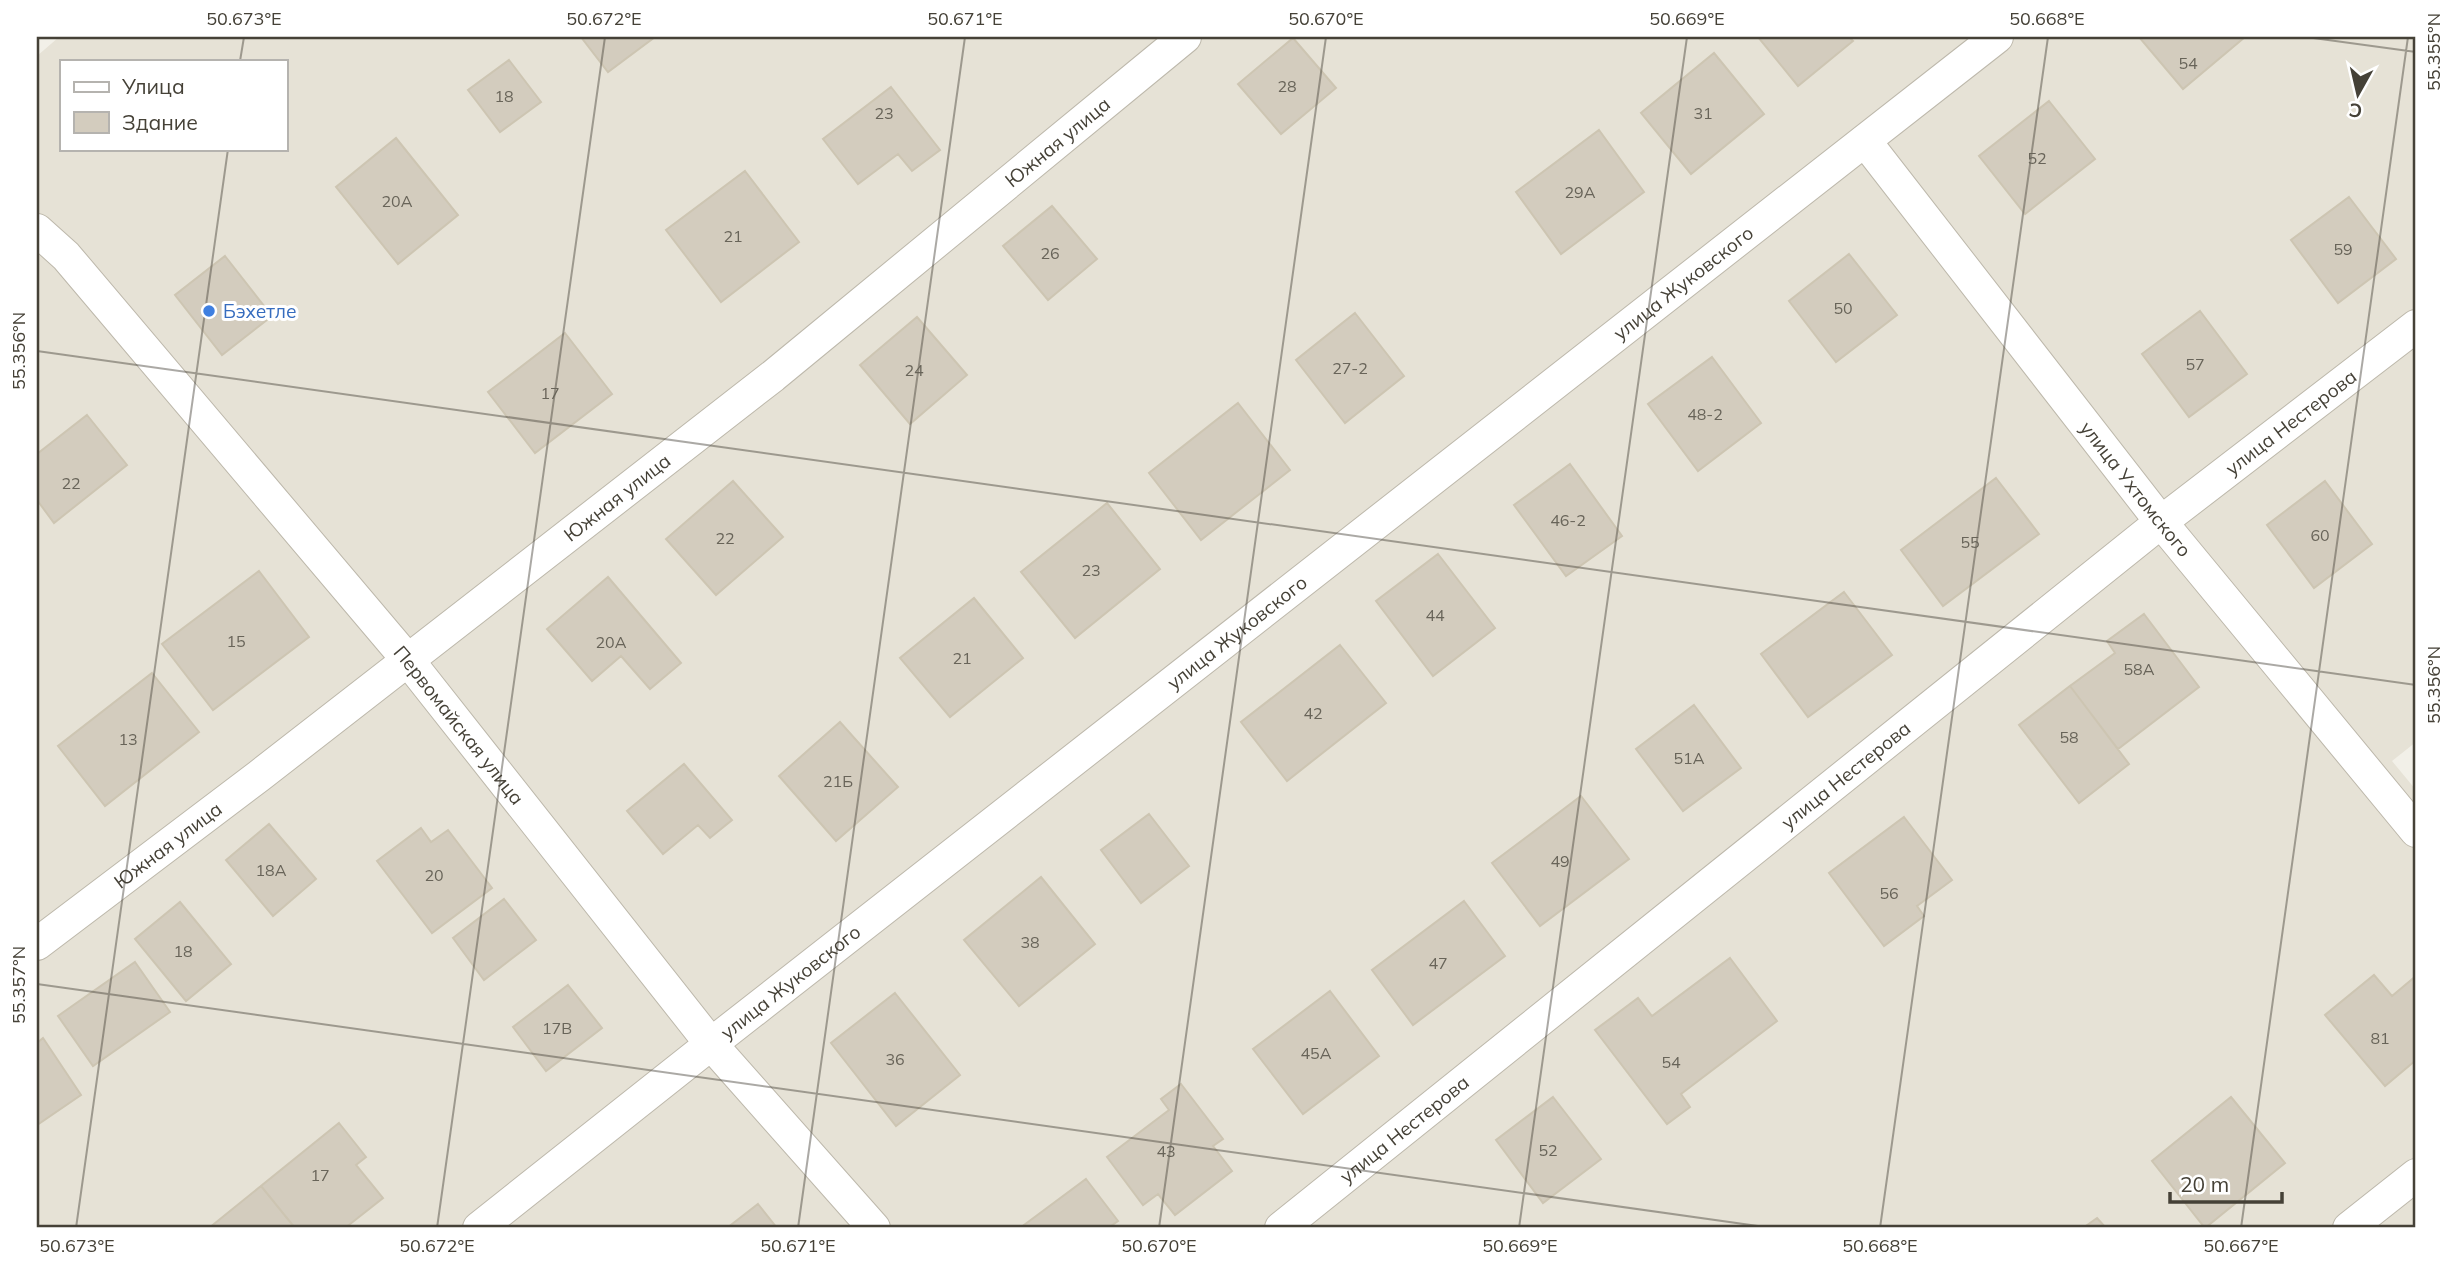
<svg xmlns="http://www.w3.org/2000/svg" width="2453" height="1265" viewBox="0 0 2453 1265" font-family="Mulish,sans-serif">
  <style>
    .residential { fill: #e6e2d6; fill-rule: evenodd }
    .building { fill: #d3ccbe; stroke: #cdc5b2; stroke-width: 2 }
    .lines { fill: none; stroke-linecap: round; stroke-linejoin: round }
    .minor-casing { stroke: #bdb8ab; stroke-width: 34 }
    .minor { stroke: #fff; stroke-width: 32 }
    .ticks { fill: none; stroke: #454137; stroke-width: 2; stroke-opacity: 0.45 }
    .shop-dot { fill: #3f7fe0; stroke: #fff; stroke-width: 2.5 }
    .labels { text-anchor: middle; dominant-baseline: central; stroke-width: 6; stroke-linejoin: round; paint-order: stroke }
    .number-label { font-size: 16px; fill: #686459 }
    .street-label { font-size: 19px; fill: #454137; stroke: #fff }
    .shop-label { font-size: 19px; fill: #366cbe; stroke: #fff; text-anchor: start }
    .neatline { fill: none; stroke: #454137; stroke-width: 2.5 }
    .ticks-label { font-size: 18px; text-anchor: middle; fill: #454137 }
  </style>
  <rect width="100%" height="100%" fill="#f2f0e8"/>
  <!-- residential -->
  <path class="residential" d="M59 37H2416V742L2392 761 2416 790V1228H37V56ZM61 61H285V149H61Z"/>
  <!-- building -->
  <path class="building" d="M581 37H655L608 72Z
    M1758 37H1849L1853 41 1798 86Z
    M2139 37H2245L2183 89Z
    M1293 38 1336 88 1281 134 1238 84Z
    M1714 53 1764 114 1691 174 1641 113Z
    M509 60 541 102 500 132 468 90Z
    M891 87 940 150 912 171 898 154 858 184 823 139Z
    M2049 101 2095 159 2025 214 1979 156Z
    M1599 130 1644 192 1561 254 1516 192Z
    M396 138 458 215 398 264 336 187Z
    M745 171 799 242 721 302 666 230Z
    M2349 197 2396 259 2338 303 2291 240Z
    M1052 206 1097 259 1048 300 1003 246Z
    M1849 254 1897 315 1836 362 1789 301Z
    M225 256 272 316 222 355 175 295Z
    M2200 311 2247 374 2189 417 2142 354Z
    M1355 313 1404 376 1345 423 1296 360Z
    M917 317 967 375 910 424 860 365Z
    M565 333 612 394 535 453 488 392Z
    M1712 357 1761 423 1698 471 1648 404Z
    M1238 403 1290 470 1201 540 1149 473Z
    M87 415 127 465 54 523 37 500V454Z
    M1570 464 1622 536 1566 576 1514 505Z
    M1996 478 2039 534 1943 606 1901 550Z
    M733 481 783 537 716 595 666 539Z
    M2325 481 2372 544 2314 588 2267 525Z
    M1107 503 1160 569 1075 638 1021 572Z
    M1438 554 1495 628 1433 676 1376 601Z
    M259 571 309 637 213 710 162 644Z
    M608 577 681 663 650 689 621 656 592 681 547 629Z
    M1844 592 1892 655 1808 717 1761 654Z
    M974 598 1023 658 950 717 900 658Z
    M2144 614 2199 687 2118 749 2070 686 2115 653 2107 641Z
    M1340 645 1386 703 1287 781 1241 722Z
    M152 673 199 732 105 806 58 746Z
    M2070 686 2129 764 2079 803 2019 725Z
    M1694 705 1741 768 1683 811 1636 749Z
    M840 722 898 787 836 841 779 776Z
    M684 764 732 820 710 838 698 825 663 854 627 811Z
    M1581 796 1629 859 1540 926 1492 863Z
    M1149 814 1189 866 1141 903 1101 850Z
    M1904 817 1952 880 1917 906 1924 916 1884 946 1829 873Z
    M269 824 316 879 273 916 226 860Z
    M421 828 431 842 448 830 492 888 432 933 377 861Z
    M1041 877 1095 944 1019 1006 964 940Z
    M504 899 536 940 484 980 453 938Z
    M1464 901 1505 956 1413 1025 1372 970Z
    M180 902 231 964 186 1001 135 939Z
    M1730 958 1777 1021 1681 1094 1690 1107 1667 1124 1595 1030 1638 998 1652 1016Z
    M135 962 170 1012 93 1066 58 1016Z
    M2374 975 2392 996 2416 976V1060L2385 1086 2325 1015Z
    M568 985 602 1028 546 1071 513 1027Z
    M1330 991 1379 1056 1303 1114 1253 1049Z
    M895 993 960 1075 896 1126 831 1043Z
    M43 1038 81 1095 37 1125V1043Z
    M1181 1084 1223 1139 1213 1146 1232 1171 1175 1215 1158 1194 1143 1205 1107 1157 1169 1110 1161 1099Z
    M1553 1097 1601 1159 1543 1203 1496 1140Z
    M2231 1097 2285 1163 2205 1228 2152 1161Z
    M339 1123 366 1157 356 1165 383 1198 345 1228H295L261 1186Z
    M1086 1179 1118 1221 1108 1228H1020Z
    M261 1186 295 1228H209Z
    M758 1204 777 1228H727Z
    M2097 1218 2106 1228H2083Z"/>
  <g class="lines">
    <defs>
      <g id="minor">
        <path id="s1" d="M1865 141 2161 522 2416 831"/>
        <path id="s2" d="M37 230 66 256 407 659 711 1044 874 1228"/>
        <path id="s3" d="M37 944 259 776 773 376 1185 37"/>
        <path id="s4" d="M479 1228 711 1044 1997 37"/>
        <path id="s5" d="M1281 1228 2161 522 2416 326"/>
        <path d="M2349 1228 2416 1175"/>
      </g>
    </defs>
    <!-- minor casing -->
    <use href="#minor" class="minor-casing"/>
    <!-- minor -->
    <use href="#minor" class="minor"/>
  </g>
  <!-- ticks -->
  <path class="ticks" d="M2306 37 2416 52M240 61 244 37M37 351 2416 685M37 984 1772 1228M76 1228 228 149M437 1228 605 37M798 1228 965 37M1159 1228 1326 37M1519 1228 1687 37M1880 1228 2048 37M2241 1228 2408 37"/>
  <!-- markers -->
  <circle class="shop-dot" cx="209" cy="311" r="7"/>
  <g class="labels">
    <!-- number labels -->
    <g class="number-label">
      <text x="2188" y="63">54</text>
      <text x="1287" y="86">28</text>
      <text x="504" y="96">18</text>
      <text x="884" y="113">23</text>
      <text x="1703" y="113">31</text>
      <text x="2037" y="158">52</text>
      <text x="1580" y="192">29А</text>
      <text x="397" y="201">20А</text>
      <text x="733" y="236">21</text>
      <text x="2343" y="249">59</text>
      <text x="1050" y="253">26</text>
      <text x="1843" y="308">50</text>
      <text x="2195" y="364">57</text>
      <text x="1350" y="368">27-2</text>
      <text x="914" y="370">24</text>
      <text x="550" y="393">17</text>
      <text x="1705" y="414">48-2</text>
      <text x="71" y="483">22</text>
      <text x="1568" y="520">46-2</text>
      <text x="2320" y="535">60</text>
      <text x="725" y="538">22</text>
      <text x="1970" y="542">55</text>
      <text x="1091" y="570">23</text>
      <text x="1435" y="615">44</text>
      <text x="236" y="641">15</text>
      <text x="611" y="642">20А</text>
      <text x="962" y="658">21</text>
      <text x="2139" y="669">58А</text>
      <text x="1313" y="713">42</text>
      <text x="2069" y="737">58</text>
      <text x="128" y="739">13</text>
      <text x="1689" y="758">51А</text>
      <text x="838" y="781">21Б</text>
      <text x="1560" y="861">49</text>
      <text x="271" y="870">18А</text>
      <text x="434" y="875">20</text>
      <text x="1889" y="893">56</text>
      <text x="1030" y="942">38</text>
      <text x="183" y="951">18</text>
      <text x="1438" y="963">47</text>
      <text x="557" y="1028">17В</text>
      <text x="2380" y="1038">81</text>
      <text x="1316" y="1053">45А</text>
      <text x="895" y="1059">36</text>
      <text x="1671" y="1062">54</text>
      <text x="1548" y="1150">52</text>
      <text x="1166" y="1151">43</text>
      <text x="320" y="1175">17</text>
    </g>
    <!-- street labels -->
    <g class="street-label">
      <text stroke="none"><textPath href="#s3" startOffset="1298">Южная улица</textPath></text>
      <text stroke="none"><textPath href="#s4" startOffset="1531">улица Жуковского</textPath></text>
      <text stroke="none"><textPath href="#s5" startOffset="1292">улица Нестерова</textPath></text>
      <text stroke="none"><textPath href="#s1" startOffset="441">улица Ухтомского</textPath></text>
      <text stroke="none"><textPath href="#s3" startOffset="732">Южная улица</textPath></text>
      <text stroke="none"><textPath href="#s4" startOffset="964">улица Жуковского</textPath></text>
      <text stroke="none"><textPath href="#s2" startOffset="651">Первомайская улица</textPath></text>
      <text stroke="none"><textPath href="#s5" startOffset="724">улица Нестерова</textPath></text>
      <text stroke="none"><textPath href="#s3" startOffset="164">Южная улица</textPath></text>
      <text stroke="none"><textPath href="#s4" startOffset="397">улица Жуковского</textPath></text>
      <text stroke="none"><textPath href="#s5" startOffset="158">улица Нестерова</textPath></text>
    </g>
    <!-- shop labels -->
    <g class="shop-label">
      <text x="223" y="311">Бэхетле</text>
    </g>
  </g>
  <!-- border -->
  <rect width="2453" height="1265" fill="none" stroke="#ffffff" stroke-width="77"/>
  <!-- legend -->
  <rect x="60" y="60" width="228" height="91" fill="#ffffff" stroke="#b5b3af" stroke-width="2"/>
  <rect x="74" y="82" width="35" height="10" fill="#ffffff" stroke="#b5b3af" stroke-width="2"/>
  <text x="122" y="94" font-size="21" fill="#454137">Улица</text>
  <rect x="74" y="112" width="35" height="21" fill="#d3ccbe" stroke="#b5b3af" stroke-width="2"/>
  <text x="122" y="130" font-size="21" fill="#454137">Здание</text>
  <!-- north arrow -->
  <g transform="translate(2358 94) rotate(188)" stroke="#ffffff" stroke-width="5" paint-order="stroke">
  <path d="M0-5L12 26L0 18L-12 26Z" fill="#454137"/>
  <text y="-10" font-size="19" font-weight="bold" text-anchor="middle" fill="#454137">С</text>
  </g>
  <!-- scale -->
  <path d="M2170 1192v10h112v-10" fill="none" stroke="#454137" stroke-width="3.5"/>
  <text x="2180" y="1192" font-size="21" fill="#454137" stroke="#ffffff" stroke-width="5" paint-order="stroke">20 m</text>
  <rect x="38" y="38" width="2376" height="1188" class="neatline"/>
  <g class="ticks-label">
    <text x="244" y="25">50.673°E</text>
    <text x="604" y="25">50.672°E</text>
    <text x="965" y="25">50.671°E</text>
    <text x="1326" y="25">50.670°E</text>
    <text x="1687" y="25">50.669°E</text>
    <text x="2047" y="25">50.668°E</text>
    <text transform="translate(2434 52) rotate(-90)" y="6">55.355°N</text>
    <text transform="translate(19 351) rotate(-90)" y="6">55.356°N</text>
    <text transform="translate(2434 685) rotate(-90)" y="6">55.356°N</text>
    <text transform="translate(19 985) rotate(-90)" y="6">55.357°N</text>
    <text x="77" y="1252">50.673°E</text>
    <text x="437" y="1252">50.672°E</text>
    <text x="798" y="1252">50.671°E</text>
    <text x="1159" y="1252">50.670°E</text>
    <text x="1520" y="1252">50.669°E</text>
    <text x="1880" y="1252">50.668°E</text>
    <text x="2241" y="1252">50.667°E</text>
  </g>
</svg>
